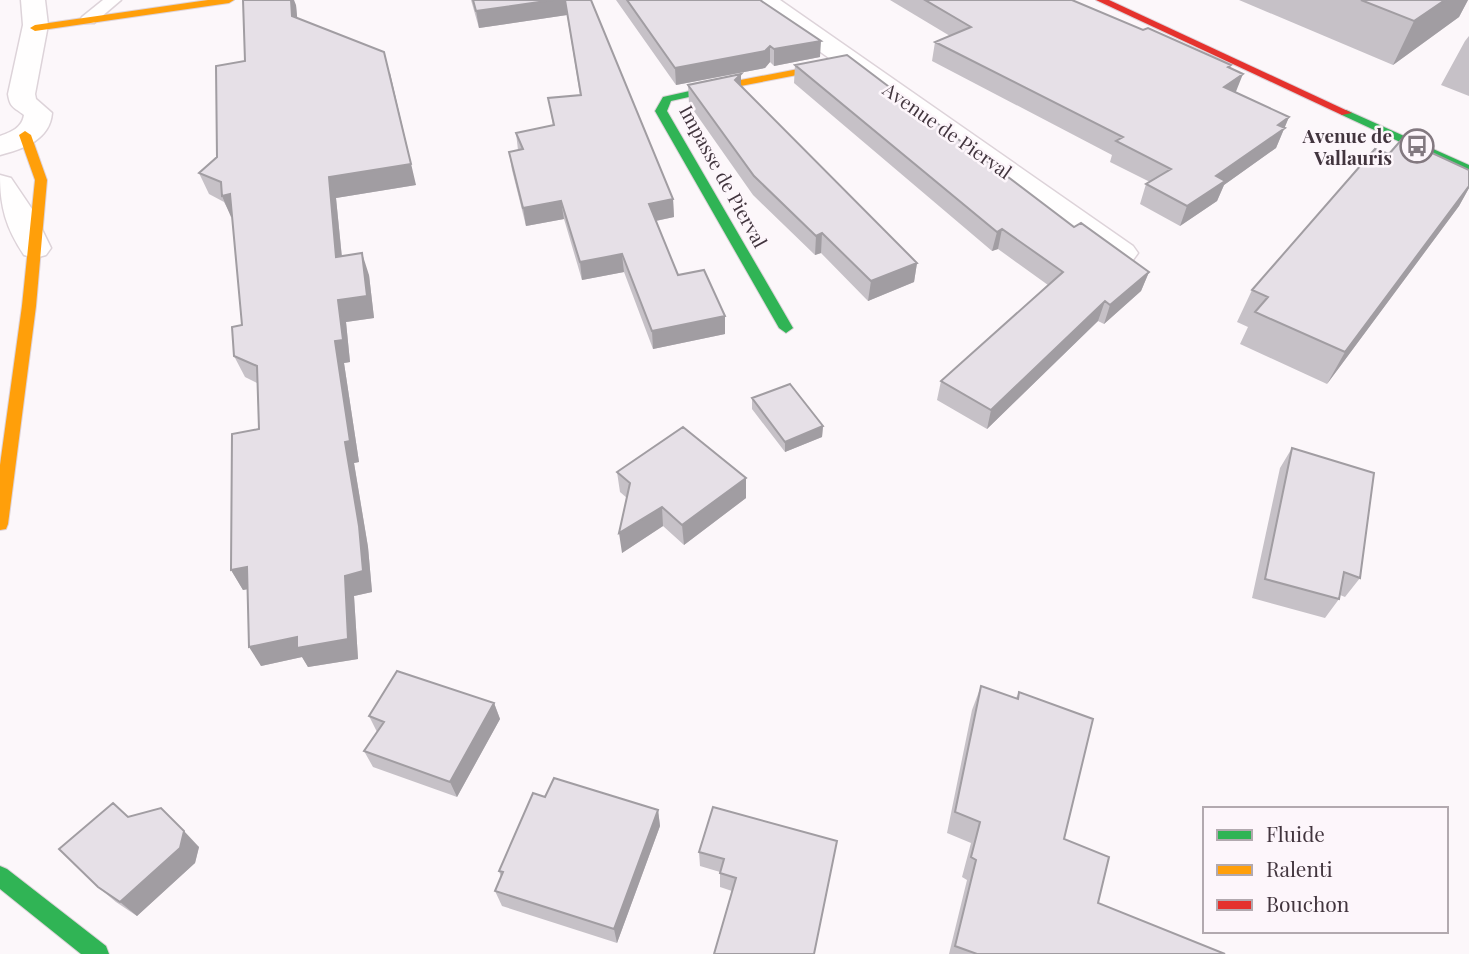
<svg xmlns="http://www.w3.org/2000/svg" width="1469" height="954" viewBox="0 0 1469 954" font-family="'Playfair Display',serif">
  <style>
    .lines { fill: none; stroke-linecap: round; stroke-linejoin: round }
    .lane-casing { stroke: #ddd3d9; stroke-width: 3 }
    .street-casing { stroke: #ddd3d9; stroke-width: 3 }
    .fast-casing { stroke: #ddd3d9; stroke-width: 2 }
    .slow-casing { stroke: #ddd3d9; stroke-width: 2 }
    .jam-casing { stroke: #ddd3d9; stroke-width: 2 }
    .lane { fill: #fffefe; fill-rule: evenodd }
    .street { fill: #fffefe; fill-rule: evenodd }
    .fast { fill: #30b455; fill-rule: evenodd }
    .slow { fill: #ff9f0a; fill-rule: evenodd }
    .jam { fill: #e5322d; fill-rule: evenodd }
    .wall { fill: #c6c1c7 }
    .shaded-wall { fill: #a19da2 }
    .building { fill: #e6e0e7; stroke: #a19da2; stroke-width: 2 }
    .labels { text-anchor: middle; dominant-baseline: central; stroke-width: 5; stroke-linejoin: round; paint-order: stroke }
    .far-street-label { font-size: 19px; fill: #42353e; stroke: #fdf6fb }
    .far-poi-label { font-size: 19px; font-weight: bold; fill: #42353e; stroke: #fdf6fb; text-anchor: end }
  </style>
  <rect width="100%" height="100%" fill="#fcf7fa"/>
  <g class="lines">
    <defs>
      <path id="lane" d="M103 0H121L94 23H82L80 20 82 17Z"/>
      <path id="street" d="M21 0H45L48 25 35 94 36 99 52 113C50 140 23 149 0 155V136C11 132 22 128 24 115 14 107 10 108 8 94L23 25Z
        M752 0H780L1133 246 1138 253 1133 260 1122 263 1111 260 755 5Z
        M0 175 11 178 32 209 51 248 46 255 35 258 24 255C6 228 0 207 0 175Z"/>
      <path id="fast" d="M725 83 729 84V88L671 101 667 111 793 328 786 333 779 328 655 111 663 97Z
        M1346 110 1469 165V174L1342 115 1340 113Z
        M0 866 7 869 106 946 109 954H81L0 889Z"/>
      <path id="slow" d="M208 0H234L229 3 35 31 30 28 35 25Z
        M845 60 849 61V65L725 89 719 86 725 83Z
        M25 131 31 135 47 180 36 306 8 524 6 529 0 530V465L22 306 35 180 19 135Z"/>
      <path id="jam" d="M1096 0H1109L1352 113 1342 115Z"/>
    </defs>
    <!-- lane casing -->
    <use href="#lane" class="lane-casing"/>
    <!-- street casing -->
    <use href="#street" class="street-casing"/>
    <!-- fast casing -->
    <use href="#fast" class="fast-casing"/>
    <!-- slow casing -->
    <use href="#slow" class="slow-casing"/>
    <!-- jam casing -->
    <use href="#jam" class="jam-casing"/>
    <!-- lane -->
    <use href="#lane" class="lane"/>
    <!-- street -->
    <use href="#street" class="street"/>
    <!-- fast -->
    <use href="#fast" class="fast"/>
    <!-- slow -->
    <use href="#slow" class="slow"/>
    <!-- jam -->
    <use href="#jam" class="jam"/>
  </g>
  <!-- wall -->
  <path class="wall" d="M471 0H591L673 199 674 217 656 221 678 275 725 316V334L653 349 624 272 582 280 564 219 526 226 512 170 509 152 518 150 516 133 553 125 548 98 580 95 567 15 479 28Z
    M616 0H760L820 57 774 66 770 62 765 68 676 85Z
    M890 0H1072L1143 30 1231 65 1230 68 1236 92 1289 117 1276 148 1224 185 1217 201 1180 226 1140 204 1146 184 1150 182 1110 162 1112 155 932 61 935 42 950 36Z
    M1239 0H1468L1459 17 1393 65Z
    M296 5 297 18 416 185 336 198 342 257 369 275 374 318 346 322 350 362 344 363 359 462 354 463 368 547 372 592 354 596 358 659 308 667 302 657 261 666 248 589 243 590 231 570 259 429 257 383 245 377 234 356 242 325 232 217 224 202 209 194 199 173 217 157Z
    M1469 36V96L1441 85 1465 41Z
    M795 65 1074 227 1149 272 1141 291 1104 324 1098 321 987 429 937 400 941 381 1048 285 998 249 992 251 794 83Z
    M741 74V86L917 263 914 282 868 301 821 253 815 255 753 195 689 104 688 85Z
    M1389 154 1469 170V188L1459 206 1327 384 1240 344 1248 327 1237 322 1252 290Z
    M752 398 823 426 822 437 785 452 752 409Z
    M1292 448 1360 578 1345 597 1340 595 1339 599 1325 618 1252 598 1280 468Z
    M617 472 746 498 684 545 663 526 622 553 627 498 620 492Z
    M981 686 1016 698 1019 692 1064 839 1098 903 1225 954H949L967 880 962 877 971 843 947 833 972 710Z
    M494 703 500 719 457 797 373 767 364 751 377 732 369 716Z
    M545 797 658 810 660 826 617 943 502 906 495 891 501 877 499 871Z
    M128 817 199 847 195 863 137 916 116 902 98 887Z
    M837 841 732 891 720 887V872L700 866 699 852Z"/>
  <!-- shaded-wall -->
  <path class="shaded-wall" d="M291 0H294L296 5 299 37 292 16Z
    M553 0H565L567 15 479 28 476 11Z
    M1445 0H1468L1459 17 1393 65 1414 21Z
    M821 41 820 57 774 66V49Z
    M770 46V62L765 68 676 85 675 68Z
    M390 73 416 185 336 198 344 279 336 257 329 177Z
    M741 74V93L735 80Z
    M1243 74 1235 94 1224 87Z
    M1289 117 1276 148 1224 185 1217 201 1180 226 1187 206 1216 176 1278 125Z
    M1469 186V188L1459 206 1327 384 1345 352Z
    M230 194 239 216 231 217 222 196Z
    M673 199 674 217 650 222 649 204Z
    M561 201 564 219 526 226 523 208Z
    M1002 229 998 249 992 251 997 232Z
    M822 233 821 253 815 255 816 236Z
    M362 253 369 275 374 318 346 322 350 362 344 363 359 462 354 463 368 547 372 592 354 596 358 659 308 667 302 657 261 666 249 647 345 576V442L335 341 338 300Z
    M622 254 624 272 582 280 580 262Z
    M917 263 914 282 868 301 871 281Z
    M1149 272 1141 291 1104 324 1110 305Z
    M1105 301 1098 321 987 429 991 410Z
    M725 316V334L653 349 652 331Z
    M823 426 822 437 785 452V442Z
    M746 478V498L684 545 682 525Z
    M662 507 663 526 622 553 619 533Z
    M247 567 259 587 243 590 231 570Z
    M494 703 500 719 457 797 450 782Z
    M658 810 660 826 617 943 614 929Z
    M184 831 199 847 195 863 137 916 120 902Z"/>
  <!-- building -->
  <path class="building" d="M243 0H291L292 16 384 52 411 164 329 177 336 257 362 253 367 296 338 300 343 340 335 341 350 441 345 442 359 526 363 571 345 576 348 639 297 648V637L249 647 247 567 231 570 232 434 259 429 257 366 234 356 232 327 242 325 230 194 222 196 221 182 199 173 217 157 216 66 245 61Z
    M473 0H553L476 11Z
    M565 0H591L673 199 649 204 678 275 704 270 725 316 652 331 622 254 580 262 561 201 523 208 509 152 523 149 516 133 554 125 548 98 581 95Z
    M627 0H760L821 41 774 49 770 46 765 51 675 68Z
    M925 0H1072L1143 30 1148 28 1231 65 1228 67 1243 74 1224 87 1289 117 1278 125 1285 128 1216 176 1225 181 1187 206 1146 184 1171 169 1116 141 1123 137 935 42 971 27Z
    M1361 0H1445L1414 21Z
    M847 55 1074 227 1081 223 1149 272 1110 305 1105 301 991 410 941 381 1063 272 1002 229 997 232 795 65Z
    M741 74 735 80 917 263 871 281 822 233 816 236 754 176 688 85Z
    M1402 139 1469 170V186L1345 352 1255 312 1268 297 1252 290 1375 149 1389 154Z
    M790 384 823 426 785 442 752 398Z
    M683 427 746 478 682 525 662 507 619 533 630 483 617 472Z
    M1292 448 1374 473 1360 578 1344 572 1339 599 1265 579Z
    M397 671 494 703 450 782 364 751 384 722 369 716Z
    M981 686 1018 699 1019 692 1093 719 1064 839 1109 857 1098 903 1225 954H977L955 946 976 860 971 857 980 822 955 812Z
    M554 778 658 810 614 929 495 891 503 872 499 871 533 793 545 797Z
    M113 803 128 817 161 808 184 831 180 848 120 902 98 887 59 849Z
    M713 807 837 841 814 954H714L736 878 720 873 724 859 699 852Z"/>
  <!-- icons -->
  <defs>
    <symbol id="bus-ring" viewBox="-11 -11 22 22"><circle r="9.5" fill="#fdf6fb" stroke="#837980" stroke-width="1.5"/><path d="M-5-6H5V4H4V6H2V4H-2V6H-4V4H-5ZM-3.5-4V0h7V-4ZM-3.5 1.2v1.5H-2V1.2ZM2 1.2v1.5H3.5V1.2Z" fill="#837980"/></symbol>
  </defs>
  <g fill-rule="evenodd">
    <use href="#bus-ring" x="1398" y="127" width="38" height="38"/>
  </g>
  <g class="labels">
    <!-- far-street labels -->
    <g class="far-street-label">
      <text transform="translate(948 130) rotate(35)">Avenue de Pierval</text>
      <text transform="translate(724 176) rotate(61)">Impasse de Pierval</text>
    </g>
    <!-- far-poi labels -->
    <g class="far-poi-label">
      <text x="1392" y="135">Avenue de<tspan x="1392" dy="22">Vallauris</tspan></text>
    </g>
  </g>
  <!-- legend -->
  <rect x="1203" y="807" width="245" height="126" fill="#fdf6fb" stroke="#b2a9af" stroke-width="2"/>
  <rect x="1217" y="830" width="35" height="10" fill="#30b455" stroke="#b2a9af" stroke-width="2"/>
  <text x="1266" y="842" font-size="21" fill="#42353e">Fluide</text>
  <rect x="1217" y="865" width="35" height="10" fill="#ff9f0a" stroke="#b2a9af" stroke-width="2"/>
  <text x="1266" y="877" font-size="21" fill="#42353e">Ralenti</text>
  <rect x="1217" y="900" width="35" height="10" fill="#e5322d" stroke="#b2a9af" stroke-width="2"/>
  <text x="1266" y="912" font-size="21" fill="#42353e">Bouchon</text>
</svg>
